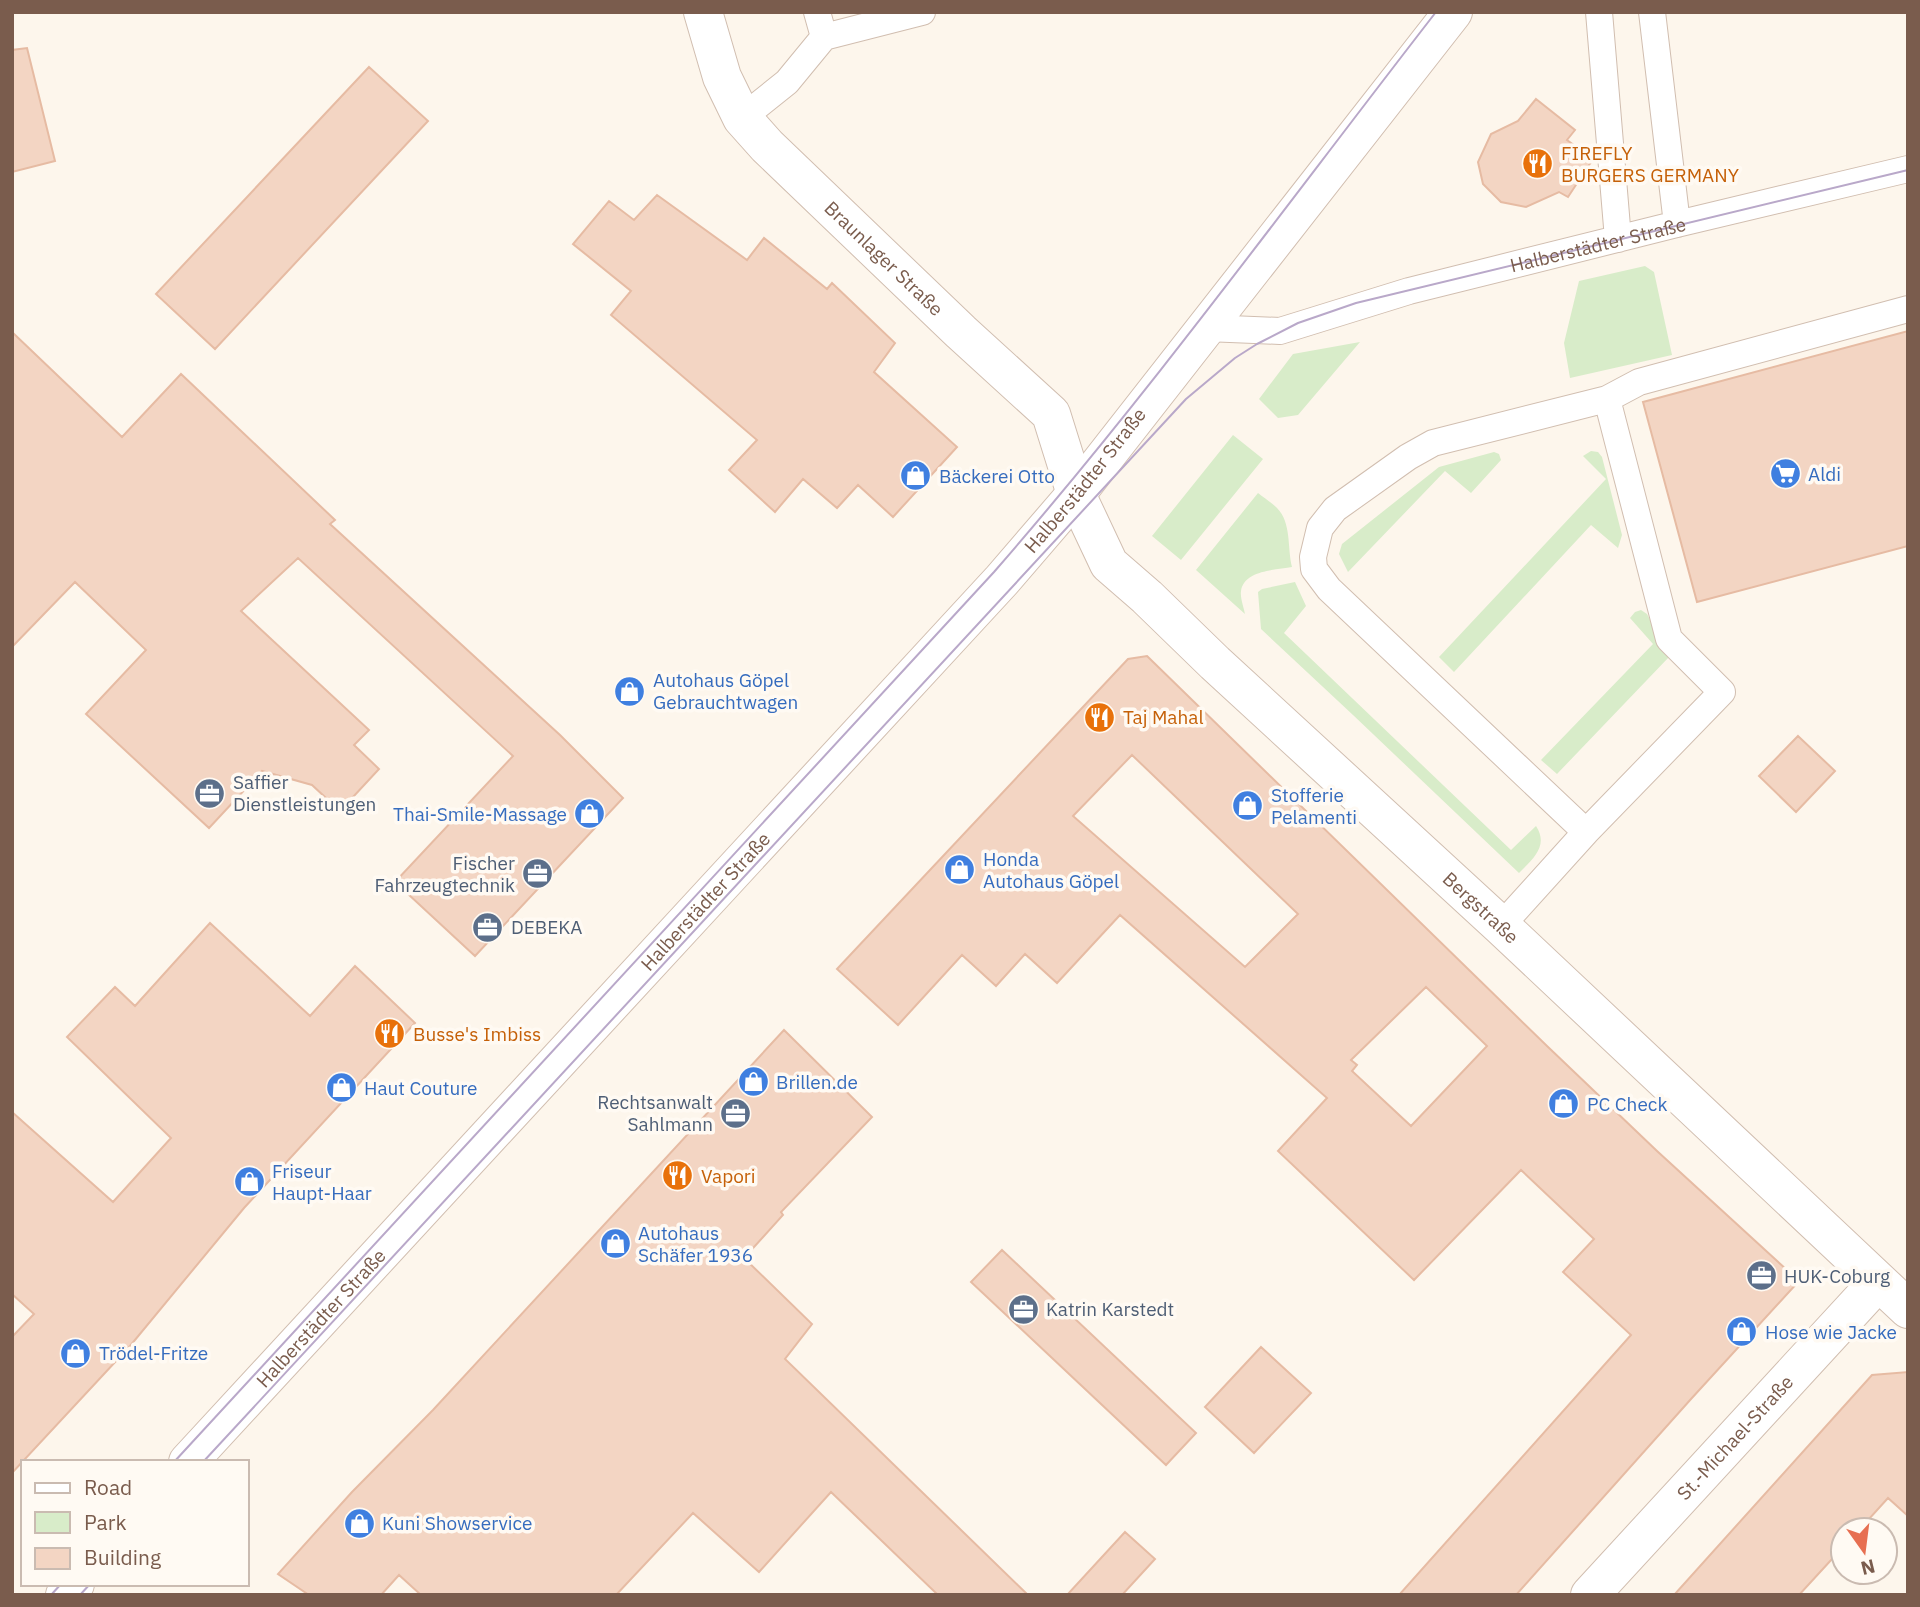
<svg xmlns="http://www.w3.org/2000/svg" width="1920" height="1607" viewBox="0 0 1920 1607" font-family="'IBM Plex Sans',sans-serif">
  <style>
    .green { fill: #d8ecc9 }
    .building { fill: #f3d5c3; stroke: #e6bba3; stroke-width: 2; fill-rule: evenodd }
    .lines { fill: none; stroke-linecap: round; stroke-linejoin: round }
    .service-casing { stroke: #d1beb0; stroke-width: 28 }
    .minor-casing { stroke: #d1beb0; stroke-width: 40 }
    .tertiary-casing { stroke: #d1beb0; stroke-width: 40 }
    .service { stroke: #fff; stroke-width: 26 }
    .minor { stroke: #fff; stroke-width: 38 }
    .tertiary { stroke: #fff; stroke-width: 38 }
    .tram { stroke: #b9a8c9; stroke-width: 2 }
    .labels { text-anchor: middle; dominant-baseline: central; stroke-width: 7; stroke-linejoin: round; paint-order: stroke }
    .food-label { font-size: 19px; fill: #c56008; stroke: #fffaf3; text-anchor: start }
    .street-label { font-size: 19px; fill: #7a5c4d; stroke: #fffaf3 }
    .shop-label { font-size: 19px; fill: #366cbe; stroke: #fffaf3; text-anchor: start }
    .service-label { font-size: 19px; fill: #4e5e75; stroke: #fffaf3; text-anchor: start }
  </style>
  <rect width="100%" height="100%" fill="#fdf6ec"/>
  <!-- green -->
  <path class="green" d="M1645 266 1654 272 1672 355 1570 378 1564 343 1579 281Z
    M1360 342 1298 415 1278 418 1259 399 1293 354Z
    M1233 435 1263 459 1181 560 1152 536Z
    M1591 451 1598 452 1602 457 1622 535 1618 548 1591 525 1454 672 1439 657 1606 479 1583 456Z
    M1494 452 1499 454 1501 460 1471 493 1445 471 1348 572 1339 554 1342 544 1439 467Z
    M1258 493C1264 498 1271 502 1276 507 1292 522 1287 547 1292 567 1276 570 1244 570 1241 591 1240 598 1244 608 1245 614L1196 570Z
    M1295 582 1306 606 1284 633 1511 850 1536 826C1549 846 1533 859 1519 873L1353 715 1261 629 1258 592 1262 589Z
    M1641 610 1647 614 1669 657 1557 774 1541 760 1653 644 1630 618 1635 612Z"/>
  <!-- building -->
  <path class="building" d="M27 48 55 161 12 172V50Z
    M369 67 428 121 215 349 156 294Z
    M1536 99 1575 130 1567 140 1593 159 1568 197 1559 192 1526 207 1501 202 1483 184 1478 162 1491 134 1518 121Z
    M657 195 747 260 764 238 827 289 832 283 895 343 874 372 957 447 893 517 858 485 837 508 803 479 775 512 729 470 757 440 611 315 631 291 573 244 609 201 634 220Z
    M1908 331V546L1697 602 1643 402Z
    M12 332 122 437 181 374 335 520 330 524 560 735 623 798 475 956 395 882 513 756 298 558 241 611 369 730 354 745 379 769 340 811 312 785 262 771 209 828 86 714 146 650 75 582 12 647Z
    M1147 656 1547 1046 1657 1151 1799 1281 1691 1399 1516 1595H1399L1631 1335 1563 1272 1594 1239 1521 1170 1414 1280 1278 1151 1327 1098 1120 915 1057 983 1025 954 996 986 962 955 898 1025 837 969 1128 659ZM1132 755 1298 914 1245 967 1073 816ZM1426 987 1487 1046 1411 1126 1352 1071 1357 1065 1351 1060Z
    M1798 736 1835 771 1796 812 1759 776Z
    M210 923 310 1016 355 966 415 1023 244 1208 130 1346 12 1473V1337L34 1314 12 1294V1112L113 1202 171 1138 67 1037 115 987 135 1006Z
    M784 1030 872 1117 781 1212 783 1215 744 1258 812 1324 785 1359 1028 1595H938L831 1492 759 1572 693 1513 616 1595H421L399 1575 381 1595H309L278 1574 352 1492 433 1410Z
    M1002 1250 1196 1433 1166 1465 971 1282Z
    M1261 1347 1311 1393 1254 1453 1205 1407Z
    M1908 1372V1516L1888 1498 1859 1530H1843V1547L1799 1595H1674L1872 1375Z
    M1125 1532 1155 1559 1122 1595H1067Z"/>
  <g class="lines">
    <defs>
      <path id="service" d="M817 12 824 37
        M1599 12 1618 239
        M1652 12 1677 224
        M742 118 787 82 824 37 922 12
        M1206 328 1280 331 1409 291 1677 224 1908 169
        M1586 832 1722 692 1669 639 1607 399
        M1501 926 1586 832 1329 589 1314 569 1313 557 1320 528 1335 509 1408 457 1433 443 1607 399 1639 382 1908 309"/>
      <g id="minor">
        <path id="s1" d="M703 12 722 77 742 118 767 146 961 332 1051 414 1076 494 1109 564 1147 597 1215 663 1501 926 1908 1309"/>
        <path id="s2" d="M1590 1595 1878 1282"/>
      </g>
      <g id="tertiary">
        <path id="s3" d="M188 1462 1002 580 1076 494 1453 12"/>
        <path d="M65 1595 75 1584"/>
      </g>
    </defs>
    <!-- service casing -->
    <use href="#service" class="service-casing"/>
    <!-- minor casing -->
    <use href="#minor" class="minor-casing"/>
    <!-- tertiary casing -->
    <use href="#tertiary" class="tertiary-casing"/>
    <!-- service -->
    <use href="#service" class="service"/>
    <!-- minor -->
    <use href="#minor" class="minor"/>
    <!-- tertiary -->
    <use href="#tertiary" class="tertiary"/>
    <!-- tram -->
    <g class="tram">
      <path d="M174 1462 994 572C1150 393 1290 200 1436 12"/>
      <path id="s4" d="M203 1462 1186 399 1235 358 1257 344 1298 323 1356 303 1908 170"/>
      <path d="M51 1595 61 1584"/>
      <path d="M80 1595 90 1584"/>
    </g>
  </g>
  <!-- icons -->
  <defs>
    <symbol id="restaurant-disc" viewBox="-11 -11 22 22"><circle r="9.5" fill="#e8710a" stroke="#fffaf3"/><path d="M-5-6h1v4h1v-4h1v4h1v-4h1v5L-1.5 .5V6h-2V.5L-5-1ZM5-6V6H3V1.5H1.5Q1.5-4 5-6Z" fill="#fff"/></symbol>
    <symbol id="supermarket-disc" viewBox="-11 -11 22 22"><circle r="9.5" fill="#3f7fe0" stroke="#fffaf3"/><path d="M-6-5.5h2.5l.6 2H6L4.5 2H-2.5L-4.4-4H-6ZM-1.5 3.2a1.3 1.3 0 1 0 .1 0ZM3 3.2a1.3 1.3 0 1 0 .1 0Z" fill="#fff"/></symbol>
    <symbol id="shop-disc" viewBox="-11 -11 22 22"><circle r="9.5" fill="#3f7fe0" stroke="#fffaf3"/><path d="M-5-2.5h2.3a2.7 3.5 0 0 1 5.4 0H5L5.5 6h-11ZM-1.5-2.5h3a1.5 2.3 0 0 0-3 0Z" fill="#fff"/></symbol>
    <symbol id="office-disc" viewBox="-11 -11 22 22"><circle r="9.5" fill="#5c6f8a" stroke="#fffaf3"/><path d="M-6-3h4V-5.5h4V-3h4V5H-6ZM-1-4.5V-3h2v-1.5ZM-6 0V1H6V0Z" fill="#fff"/></symbol>
  </defs>
  <g fill-rule="evenodd">
    <use href="#restaurant-disc" x="1520" y="146" width="35" height="35"/>
    <use href="#supermarket-disc" x="1768" y="456" width="35" height="35"/>
    <use href="#shop-disc" x="898" y="458" width="35" height="35"/>
    <use href="#shop-disc" x="612" y="674" width="35" height="35"/>
    <use href="#restaurant-disc" x="1082" y="700" width="35" height="35"/>
    <use href="#office-disc" x="192" y="776" width="35" height="35"/>
    <use href="#shop-disc" x="1230" y="788" width="35" height="35"/>
    <use href="#shop-disc" x="572" y="796" width="35" height="35"/>
    <use href="#shop-disc" x="942" y="852" width="35" height="35"/>
    <use href="#office-disc" x="520" y="856" width="35" height="35"/>
    <use href="#office-disc" x="470" y="910" width="35" height="35"/>
    <use href="#restaurant-disc" x="372" y="1016" width="35" height="35"/>
    <use href="#shop-disc" x="736" y="1064" width="35" height="35"/>
    <use href="#shop-disc" x="324" y="1070" width="35" height="35"/>
    <use href="#shop-disc" x="1546" y="1086" width="35" height="35"/>
    <use href="#office-disc" x="718" y="1096" width="35" height="35"/>
    <use href="#restaurant-disc" x="660" y="1158" width="35" height="35"/>
    <use href="#shop-disc" x="232" y="1164" width="35" height="35"/>
    <use href="#shop-disc" x="598" y="1226" width="35" height="35"/>
    <use href="#office-disc" x="1744" y="1258" width="35" height="35"/>
    <use href="#office-disc" x="1006" y="1292" width="35" height="35"/>
    <use href="#shop-disc" x="1724" y="1314" width="35" height="35"/>
    <use href="#shop-disc" x="58" y="1336" width="35" height="35"/>
    <use href="#shop-disc" x="342" y="1506" width="35" height="35"/>
  </g>
  <g class="labels">
    <!-- food labels -->
    <g class="food-label">
      <text x="1561" y="153">FIREFLY<tspan x="1561" dy="22">BURGERS GERMANY</tspan></text>
      <text x="1123" y="717">Taj Mahal</text>
      <text x="413" y="1034">Busse's Imbiss</text>
      <text x="701" y="1176">Vapori</text>
    </g>
    <!-- street labels -->
    <g class="street-label">
      <text stroke="none"><textPath href="#s4" startOffset="1894">Halberstädter Straße</textPath></text>
      <text stroke="none"><textPath href="#s1" startOffset="313">Braunlager Straße</textPath></text>
      <text stroke="none"><textPath href="#s3" startOffset="1330">Halberstädter Straße</textPath></text>
      <text stroke="none"><textPath href="#s3" startOffset="763">Halberstädter Straße</textPath></text>
      <text stroke="none"><textPath href="#s1" startOffset="1209">Bergstraße</textPath></text>
      <text stroke="none"><textPath href="#s3" startOffset="196">Halberstädter Straße</textPath></text>
      <text stroke="none"><textPath href="#s2" startOffset="214">St.-Michael-Straße</textPath></text>
    </g>
    <!-- shop labels -->
    <g class="shop-label">
      <text x="1808" y="474">Aldi</text>
      <text x="939" y="476">Bäckerei Otto</text>
      <text x="653" y="680">Autohaus Göpel<tspan x="653" dy="22">Gebrauchtwagen</tspan></text>
      <text x="1271" y="795">Stofferie<tspan x="1271" dy="22">Pelamenti</tspan></text>
      <text x="567" y="814" text-anchor="end">Thai-Smile-Massage</text>
      <text x="983" y="859">Honda<tspan x="983" dy="22">Autohaus Göpel</tspan></text>
      <text x="776" y="1082">Brillen.de</text>
      <text x="364" y="1088">Haut Couture</text>
      <text x="1587" y="1104">PC Check</text>
      <text x="272" y="1171">Friseur<tspan x="272" dy="22">Haupt-Haar</tspan></text>
      <text x="638" y="1233">Autohaus<tspan x="638" dy="22">Schäfer 1936</tspan></text>
      <text x="1765" y="1332">Hose wie Jacke</text>
      <text x="99" y="1353">Trödel-Fritze</text>
      <text x="382" y="1523">Kuni Showservice</text>
    </g>
    <!-- service labels -->
    <g class="service-label">
      <text x="233" y="782">Saffier<tspan x="233" dy="22">Dienstleistungen</tspan></text>
      <text x="515" y="863" text-anchor="end">Fischer<tspan x="515" dy="22">Fahrzeugtechnik</tspan></text>
      <text x="511" y="927">DEBEKA</text>
      <text x="713" y="1102" text-anchor="end">Rechtsanwalt<tspan x="713" dy="22">Sahlmann</tspan></text>
      <text x="1784" y="1276">HUK-Coburg</text>
      <text x="1046" y="1309">Katrin Karstedt</text>
    </g>
  </g>
  <!-- border -->
  <rect width="1920" height="1607" fill="none" stroke="#7a5c4d" stroke-width="28"/>
  <!-- legend -->
  <rect x="21" y="1460" width="228" height="126" fill="#fffaf3" stroke="#cabbb1" stroke-width="2"/>
  <rect x="35" y="1483" width="35" height="10" fill="#ffffff" stroke="#cabbb1" stroke-width="2"/>
  <text x="84" y="1495" font-size="21" fill="#7a5c4d">Road</text>
  <rect x="35" y="1512" width="35" height="21" fill="#d8ecc9" stroke="#cabbb1" stroke-width="2"/>
  <text x="84" y="1530" font-size="21" fill="#7a5c4d">Park</text>
  <rect x="35" y="1548" width="35" height="21" fill="#f3d5c3" stroke="#cabbb1" stroke-width="2"/>
  <text x="84" y="1565" font-size="21" fill="#7a5c4d">Building</text>
  <!-- north arrow -->
  <g transform="translate(1864 1551) rotate(166)"><circle r="33" fill="#fffaf3" stroke="#cabbb1" stroke-width="2"/>
  <path d="M0-5L12 26L0 18L-12 26Z" fill="#e76f51"/>
  <text y="-10" font-size="19" font-weight="bold" text-anchor="middle" fill="#7a5c4d">N</text>
  </g>
</svg>
